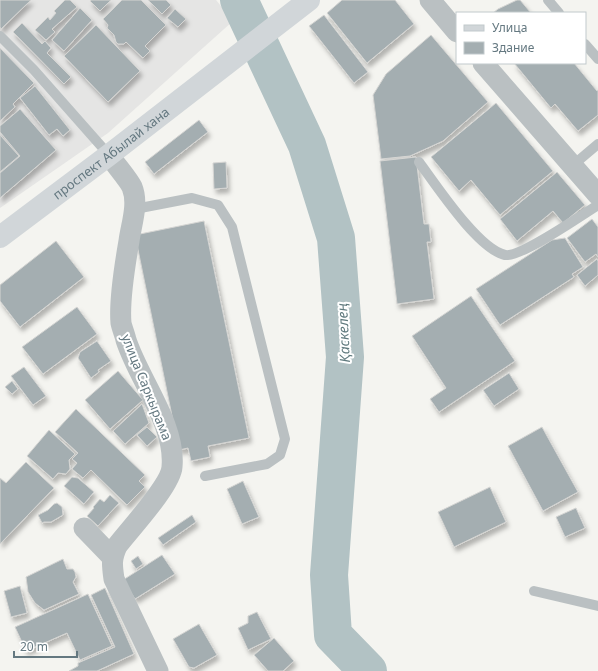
<svg xmlns="http://www.w3.org/2000/svg" width="598" height="671" viewBox="0 0 598 671" font-family="'Noto Sans',sans-serif">
  <style>
    .built { fill: #e5e5e4 }
    .lines { fill: none; stroke-linecap: round; stroke-linejoin: round }
    .river { stroke: #b2c2c4; stroke-width: 38 }
    .building { fill: #a4aeb1; stroke: #d5d5d3; filter: url(#shadow) }
    .service { stroke: #bac0c2; stroke-width: 10 }
    .minor { stroke: #bac0c2; stroke-width: 21 }
    .secondary { stroke: #d1d6d9; stroke-width: 22 }
    .labels { text-anchor: middle; dominant-baseline: central; stroke-width: 4; stroke-linejoin: round; paint-order: stroke }
    .street-label { font-size: 13px; fill: #647880; stroke: #fff }
    .water-label { font-size: 14px; font-style: italic; fill: #607a7e; stroke: #fff }
  </style>
  <defs>
    <filter id="shadow"><feDropShadow dx="2.5" dy="4.5" stdDeviation="2" flood-color="#0004"/></filter>
  </defs>
  <rect width="100%" height="100%" fill="#f4f4f0"/>
  <!-- built -->
  <path class="built" d="M0 0H216L233 21 108 133 0 208Z"/>
  <g class="lines">
    <!-- river -->
    <path class="river" d="M239 0 307 145 336 238 345 357 329 575 333 635 368 671"/>
  </g>
  <!-- building -->
  <path class="building" d="M0 0H31L1 29 0 27Z
    M65 0H70L77 7 52 29 55 32 46 40 35 30 48 17 50 20 56 13 54 11Z
    M91 0H111L100 11 90 1Z
    M122 0H141L166 25 145 46 150 51 143 58 126 42 124 44H118L116 42 114 35 107 28 108 25 103 19Z
    M148 0H166L171 5 162 14Z
    M342 0H395L414 24 367 63 327 13Z
    M517 0H520L531 13H493L498 9Z
    M80 8 92 20 64 51 52 40Z
    M175 9 186 19 178 27 167 18Z
    M324 15 368 72 354 83 309 26Z
    M22 23 42 44 45 41 51 48 47 53 71 77 64 84 13 32Z
    M96 25 140 71 108 102 64 56Z
    M431 35 488 102 443 141 410 156 381 159 373 95 386 74Z
    M0 48 34 83 13 104 15 107 0 121Z
    M514 63H574L597 91 598 90V115L578 131 555 104 551 108Z
    M35 86 70 130 63 136 57 129 49 135 20 98Z
    M496 103 553 171 500 215 471 180 459 191 431 157Z
    M20 109 56 150 0 198V173L20 156 0 132V126Z
    M199 120 208 132 154 174 145 162Z
    M0 135 19 156 0 172Z
    M416 157 424 224H429L431 242H427L434 299 397 304 380 161Z
    M226 162 227 188 214 189 213 163Z
    M557 172 585 205 563 223 553 211 517 241 500 219Z
    M592 219 598 227V257L596 254 585 262 567 238Z
    M204 221 249 438 208 446 210 457 191 461 188 448 179 450 135 235Z
    M565 238 583 267 572 274 574 277 500 325 476 289 552 240Z
    M56 241 84 277 20 327 0 301V285Z
    M597 259 598 261V275L585 286 577 275Z
    M471 296 515 361 439 412 430 399 446 388 412 336Z
    M77 307 97 334 43 374 22 347Z
    M97 341 111 361 98 370 99 372 91 378 78 358 80 352Z
    M24 367 46 396 33 405 11 376Z
    M118 371 143 400 110 429 85 400Z
    M509 373 519 389 494 406 483 390Z
    M12 381 18 389 12 394 5 387Z
    M142 404 149 423 125 444 113 431Z
    M76 409 145 475 139 481 145 487 127 505 91 470 83 478 72 469 77 463 72 459 78 453 55 432Z
    M147 427 157 437 147 446 137 435Z
    M542 427 578 492 543 511 508 446Z
    M49 430 75 454 69 460 70 469 66 474 58 473 53 479 27 456Z
    M26 462 54 488 0 544V478L6 483Z
    M72 477 78 478 94 492 84 504 64 486Z
    M243 481 259 517 242 524 227 489Z
    M490 487 506 522 454 547 438 512Z
    M110 495 119 503 98 526 87 516 94 508 93 507 100 499 104 502Z
    M57 503 62 507 63 515 51 522H44L42 523 38 515 48 510 54 504Z
    M576 508 585 528 565 537 556 517Z
    M192 515 196 522 163 545 158 538Z
    M162 555 175 574 135 599 123 580Z
    M138 556 143 564 136 569 131 561Z
    M63 559 67 569H73L75 572 76 577 73 582 79 594 44 610 35 603 28 592 26 577Z
    M20 586 27 613 11 617 4 591Z
    M105 588 134 654 97 671H69L78 666V663L115 647 91 595Z
    M88 594 112 646 80 660 67 633 26 651 15 627Z
    M257 612 271 639 248 650 238 628 248 623V616Z
    M199 624 217 655 194 668 189 667 173 639Z
    M274 638 294 661 283 671H268L254 655Z"/>
  <g class="lines">
    <!-- service -->
    <path class="service" d="M548 0 559 13
      M0 36 34 70 109 155
      M585 44 598 59
      M419 162C436 185 478 249 505 255 520 258 582 215 598 205
      M572 166 598 144
      M135 209 192 198 218 205 232 227 285 439 280 455 267 464 205 476
      M534 591 598 606"/>
    <!-- minor -->
    <path class="minor" d="M430 0 457 32
      M483 63 598 195
      M109 155C114 163 129 180 132 187 139 204 131 225 129 241 125 264 119 301 121 323 122 328 125 335 126 340 139 380 176 425 172 467 171 485 130 529 117 546 111 559 112 565 114 579L158 671
      M84 528 112 557"/>
    <!-- secondary -->
    <path class="secondary" id="s1" d="M0 237 109 155 309 0"/>
  </g>
  <g class="labels">
    <!-- street labels -->
    <g class="street-label">
      <text stroke="none"><textPath href="#s1" startOffset="139">проспект Абылай хана</textPath></text>
      <text transform="translate(147 387) rotate(68)">улица Саркырама</text>
    </g>
    <!-- water labels -->
    <g class="water-label">
      <text transform="translate(343 333) rotate(-93)">Қаскелең</text>
    </g>
  </g>
  <!-- legend -->
  <rect x="456" y="12" width="130" height="52" fill="#ffffff" stroke="#c1c9cc"/>
  <rect x="464" y="25" width="20" height="6" fill="#d1d6d9" stroke="#c1c9cc"/>
  <text x="492" y="32" font-size="12" fill="#647880">Улица</text>
  <rect x="464" y="42" width="20" height="12" fill="#a4aeb1" stroke="#c1c9cc"/>
  <text x="492" y="52" font-size="12" fill="#647880">Здание</text>
  <!-- scale -->
  <path d="M14 651v6h63v-6" fill="none" stroke="#647880" stroke-width="2"/>
  <text x="20" y="651" font-size="12" fill="#647880" stroke="#ffffff" stroke-width="3" paint-order="stroke">20 m</text>
</svg>
